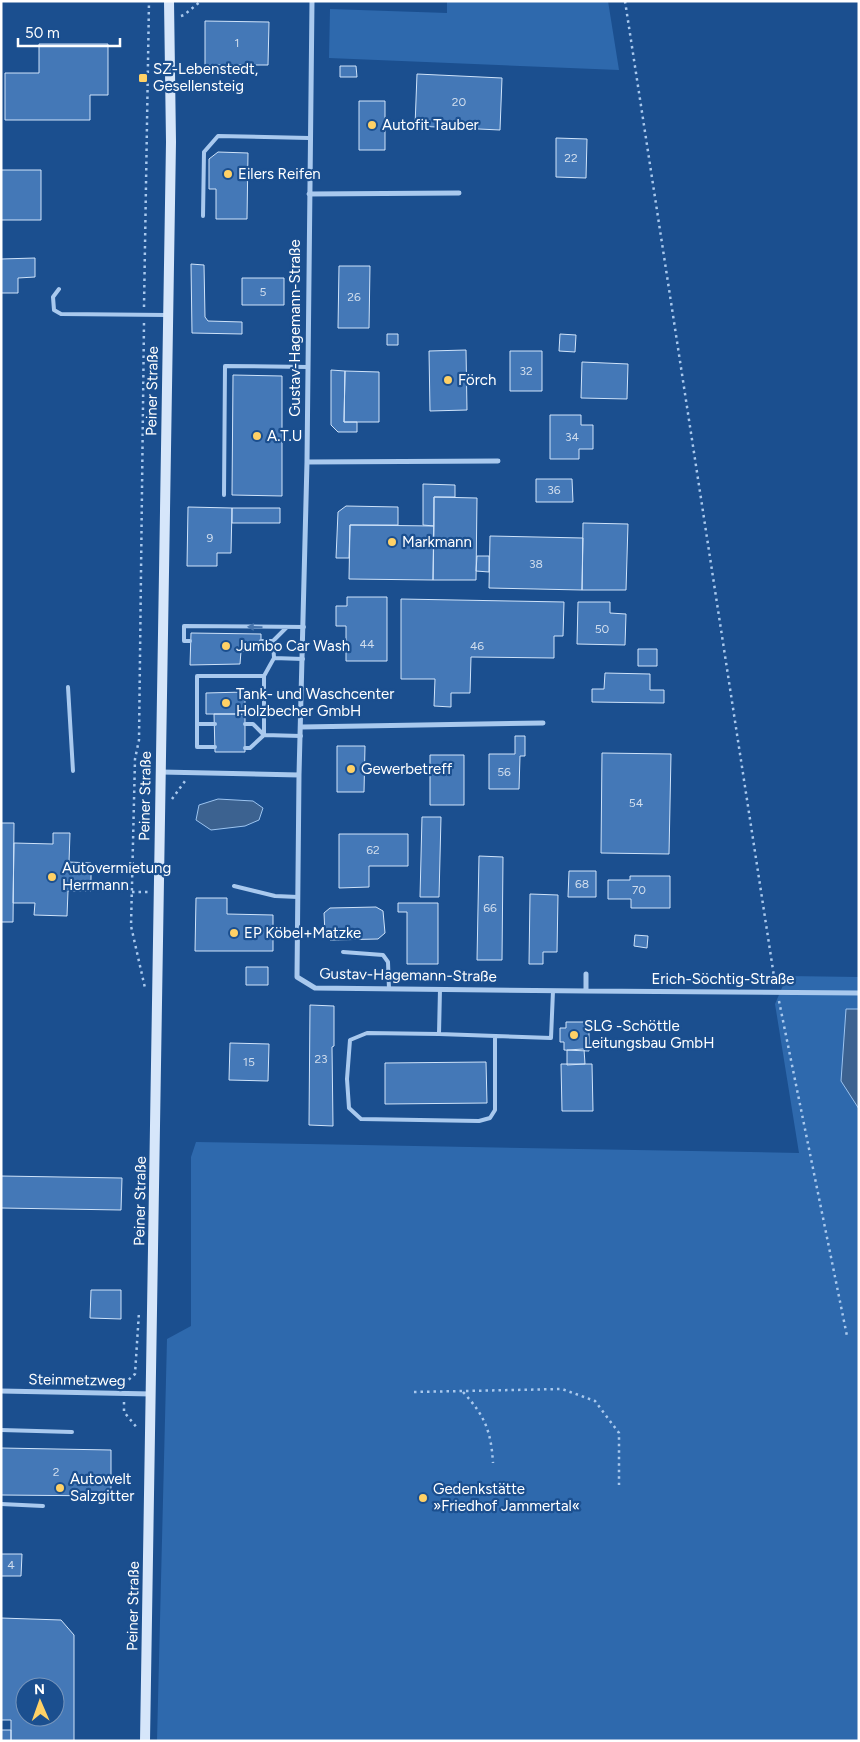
<svg xmlns="http://www.w3.org/2000/svg" width="860" height="1742" viewBox="0 0 860 1742" font-family="Figtree,sans-serif">
  <style>
    .green { fill: #2e69ad }
    .water { fill: #3c6290; stroke: #9cc4f0 }
    .building { fill: #4478b7; stroke: #cfe3fa; fill-rule: evenodd }
    .lines { fill: none; stroke-linecap: round; stroke-linejoin: round }
    .path { stroke: #a9c9ee; stroke-width: 2.5; stroke-dasharray: 2.5 4; stroke-linecap: butt }
    .lane { stroke: #a9c9ee; stroke-width: 4 }
    .street { stroke: #a9c9ee; stroke-width: 5 }
    .secondary { stroke: #d6e6fa; stroke-width: 10 }
    .oneway { fill: #4674ac }
    .poi-dot { fill: #ffd166; stroke: #1b4f8f; stroke-width: 2 }
    .labels { text-anchor: middle; dominant-baseline: central; stroke-width: 4.5; stroke-linejoin: round; paint-order: stroke }
    .number-label { font-size: 12px; fill: #d0dded }
    .poi-label { font-size: 15px; fill: #fff; stroke: #1b4f8f; text-anchor: start }
    .street-label { font-size: 15px; fill: #fff; stroke: #1b4f8f }
  </style>
  <rect width="100%" height="100%" fill="#1b4f8f"/>
  <!-- green -->
  <path class="green" d="M447 1H608L619 70 329 58 330 9 447 13Z
    M787 976 859 977V1741H157L167 1339 191 1326V1157L196 1142 799 1153 775 1004Z"/>
  <!-- water -->
  <path class="water" d="M218 799 253 801 263 808 259 820 245 826 211 830 196 820 199 805Z
    M846 1009H859V1109L841 1081Z"/>
  <!-- building -->
  <path class="building" d="M205 21 269 22 268 65H205Z
    M39 44H108V95H90V120H5V73H39Z
    M340 66H356L357 77H340Z
    M417 74 502 78 500 130 415 126Z
    M359 101H385V150H359Z
    M556 138 587 139 586 178 556 177Z
    M218 152 248 153 247 219H216V189H209V159Z
    M1 170H41V220H1Z
    M35 258V277L18 278V293H1V259Z
    M191 264 204 265 205 317 208 321 242 322V334L192 333Z
    M339 266H370L369 328H338Z
    M242 278H284V305H242Z
    M387 334H398V345H387Z
    M560 334 576 335 575 352 559 351Z
    M466 350 467 410 430 411 429 351Z
    M510 351H542V391H510Z
    M582 362 628 364 627 399 581 398Z
    M331 370 345 371 344 422H357V432H338L331 425Z
    M345 371 379 372V422H344Z
    M233 375 282 376V496L232 495Z
    M550 415H581V425H593V449H579V459H550Z
    M536 479H572L573 502H536Z
    M423 484 455 485V497H434V526L423 525Z
    M434 497 477 498 476 580H433Z
    M346 506 398 507V525H350L349 558H336L338 512Z
    M188 507 232 508 231 553H217V566H187Z
    M232 508H280V523H232Z
    M583 523 628 524 626 590H582Z
    M350 525 434 526 433 580 349 579Z
    M490 536 583 538 582 590 489 588Z
    M477 556H489V572L476 571Z
    M347 597H387V661H346V626H336V606H347Z
    M401 599 564 602 563 636H554V658L471 657 470 693H451V707L434 706 435 679H401Z
    M578 602H610V613L626 614 625 645 577 644Z
    M191 633 261 634V651H241L240 664 190 665Z
    M638 649H657V666H638Z
    M605 673 650 674V690H664V703L592 702V689H604Z
    M245 692V714H206V693Z
    M214 714H245V752H215Z
    M515 736H525V756H520L519 789H489V754H515Z
    M337 746H365L364 792H337Z
    M602 753 671 754 669 854 601 853Z
    M430 755H464V805H430Z
    M422 817H441L439 897H420Z
    M1 823H14L13 922H1Z
    M53 833H70L69 862 91 863V891H68L67 916 34 915 35 903H13L14 843 53 844Z
    M339 834H408V866H369V887L339 888Z
    M479 856 503 857 502 960H477Z
    M569 871H596V897H568Z
    M630 876H670V908H631V899H608V880H630Z
    M530 894 558 895 557 952H543V964H529Z
    M196 898H227V914L273 915V951H195Z
    M398 903H438V964H407V912H398Z
    M376 907 383 911 385 933 378 939 330 940 325 934 324 913 330 908Z
    M635 935 648 936 647 948 634 946Z
    M246 967H268V985H246Z
    M310 1005 334 1006V1046L332 1047 333 1126 309 1125Z
    M566 1022H589V1051L564 1050V1042H560V1028H566Z
    M230 1043 269 1044 268 1081 229 1080Z
    M584 1049 585 1064 567 1065V1050Z
    M486 1062 487 1103 385 1104V1063Z
    M561 1064H592L593 1111H562Z
    M1 1176 122 1178 121 1210 1 1208Z
    M91 1290H121V1319L90 1318Z
    M1 1448 111 1450V1496L1 1495Z
    M1 1554H22L21 1576H1Z
    M1 1618 61 1620 74 1635V1741H11V1720H1ZM25 1687H55V1717H25Z
    M1 1730H11V1741H1Z"/>
  <g class="lines">
    <!-- path -->
    <path class="path" d="M625 1 775 983
      M181 16 184 15 201 1
      M144 307 149 1
      M144 323 139 740 135 759 131 926 145 988
      M172 799 185 781
      M132 892H148
      M779 1001 847 1336
      M124 1384 135 1374 139 1312
      M414 1392 562 1389 595 1401 619 1433V1485
      M463 1392C485 1416 491 1431 493 1463
      M124 1402V1412L138 1429"/>
    <!-- lane -->
    <path class="lane" d="M203 216 204 152 218 136 309 138
      M59 289 53 297 54 310 61 314 166 315
      M224 495 225 366 308 367
      M190 641H184V626L304 627
      M261 641H273
      M274 658 273 641 287 627
      M68 687 73 771
      M197 724H215
      M245 724H253L264 735
      M264 735V676
      M215 747H197V676H264L274 658 303 659
      M245 748H250L264 735 301 736
      M234 886 275 896 298 897
      M343 952 383 955 388 962 389 989
      M440 989 439 1034 551 1038 553 991
      M439 1034 367 1033 350 1040 347 1079 349 1108 361 1119 479 1121 490 1118 495 1110V1036
      M1 1430 72 1432
      M1 1504 43 1506"/>
    <!-- street -->
    <path class="street" d="M309 194 459 193
      M307 462 498 461
      M302 727 543 723
      M161 772 299 775 297 977 315 988 586 991V974
      M299 775 307 462 312 1
      M586 991 859 993
      M1 1391 152 1394"/>
    <!-- secondary -->
    <path class="secondary" d="M145 1741 171 142 169 1"/>
  </g>
  <!-- one-way arrows -->
  <defs><path id="oneway-solid" d="M-6-.8H1V-3.2L6.5 0L1 3.2V.8H-6Z" transform="scale(1.25)"/></defs>
  <use class="oneway" href="#oneway-solid" transform="translate(255 627) rotate(-179)"/>
  <!-- markers -->
  <g class="poi-dot">
    <rect x="138" y="73" width="10" height="10" rx="2.5"/>
    <circle cx="372" cy="125" r="5"/>
    <circle cx="228" cy="174" r="5"/>
    <circle cx="448" cy="380" r="5"/>
    <circle cx="257" cy="436" r="5"/>
    <circle cx="392" cy="542" r="5"/>
    <circle cx="226" cy="646" r="5"/>
    <circle cx="226" cy="703" r="5"/>
    <circle cx="351" cy="769" r="5"/>
    <circle cx="52" cy="877" r="5"/>
    <circle cx="234" cy="933" r="5"/>
    <circle cx="574" cy="1035" r="5"/>
    <circle cx="60" cy="1488" r="5"/>
    <circle cx="423" cy="1498" r="5"/>
  </g>
  <g class="labels">
    <!-- number labels -->
    <g class="number-label">
      <text x="237" y="43">1</text>
      <text x="459" y="102">20</text>
      <text x="571" y="158">22</text>
      <text x="263" y="292">5</text>
      <text x="354" y="297">26</text>
      <text x="526" y="371">32</text>
      <text x="572" y="437">34</text>
      <text x="554" y="490">36</text>
      <text x="210" y="538">9</text>
      <text x="536" y="564">38</text>
      <text x="602" y="629">50</text>
      <text x="367" y="644">44</text>
      <text x="477" y="646">46</text>
      <text x="504" y="772">56</text>
      <text x="636" y="803">54</text>
      <text x="373" y="850">62</text>
      <text x="582" y="884">68</text>
      <text x="639" y="890">70</text>
      <text x="490" y="908">66</text>
      <text x="321" y="1059">23</text>
      <text x="249" y="1062">15</text>
      <text x="56" y="1472">2</text>
      <text x="11" y="1565">4</text>
    </g>
    <!-- poi labels -->
    <g class="poi-label">
      <text x="153" y="69">SZ-Lebenstedt,<tspan x="153" dy="17">Gesellensteig</tspan></text>
      <text x="382" y="125">Autofit Tauber</text>
      <text x="238" y="174">Eilers Reifen</text>
      <text x="458" y="380">Förch</text>
      <text x="267" y="436">A.T.U</text>
      <text x="402" y="542">Markmann</text>
      <text x="236" y="646">Jumbo Car Wash</text>
      <text x="236" y="694">Tank- und Waschcenter<tspan x="236" dy="17">Holzbecher GmbH</tspan></text>
      <text x="361" y="769">Gewerbetreff</text>
      <text x="62" y="868">Autovermietung<tspan x="62" dy="17">Herrmann</tspan></text>
      <text x="244" y="933">EP Köbel+Matzke</text>
      <text x="584" y="1026">SLG -Schöttle<tspan x="584" dy="17">Leitungsbau GmbH</tspan></text>
      <text x="70" y="1479">Autowelt<tspan x="70" dy="17">Salzgitter</tspan></text>
      <text x="433" y="1489">Gedenkstätte<tspan x="433" dy="17">»Friedhof Jammertal«</tspan></text>
    </g>
    <!-- street labels -->
    <g class="street-label">
      <text transform="translate(295 328) rotate(-90)">Gustav-Hagemann-Straße</text>
      <text transform="translate(152 391) rotate(-89)">Peiner Straße</text>
      <text transform="translate(145 796) rotate(-89)">Peiner Straße</text>
      <text transform="translate(408 975) rotate(1)">Gustav-Hagemann-Straße</text>
      <text x="723" y="979">Erich-Söchtig-Straße</text>
      <text transform="translate(140 1201) rotate(-89)">Peiner Straße</text>
      <text transform="translate(77 1380) rotate(1)">Steinmetzweg</text>
      <text transform="translate(133 1606) rotate(-89)">Peiner Straße</text>
    </g>
  </g>
  <!-- border -->
  <rect width="860" height="1742" fill="none" stroke="#ffffff" stroke-width="5"/>
  <!-- north arrow -->
  <g transform="translate(40 1702) rotate(358)"><circle r="24" fill="#1b4f8f" stroke="#7695bc"/>
  <path d="M0-4L9 19L0 12L-9 19Z" fill="#ffd166"/>
  <text y="-8" font-size="14" font-weight="bold" text-anchor="middle" fill="#ffffff">N</text>
  </g>
  <!-- scale -->
  <path d="M18 38v8h102v-8" fill="none" stroke="#ffffff" stroke-width="2.5"/>
  <text x="25" y="38" font-size="15" fill="#ffffff" stroke="#1b4f8f" stroke-width="4" paint-order="stroke">50 m</text>
</svg>
